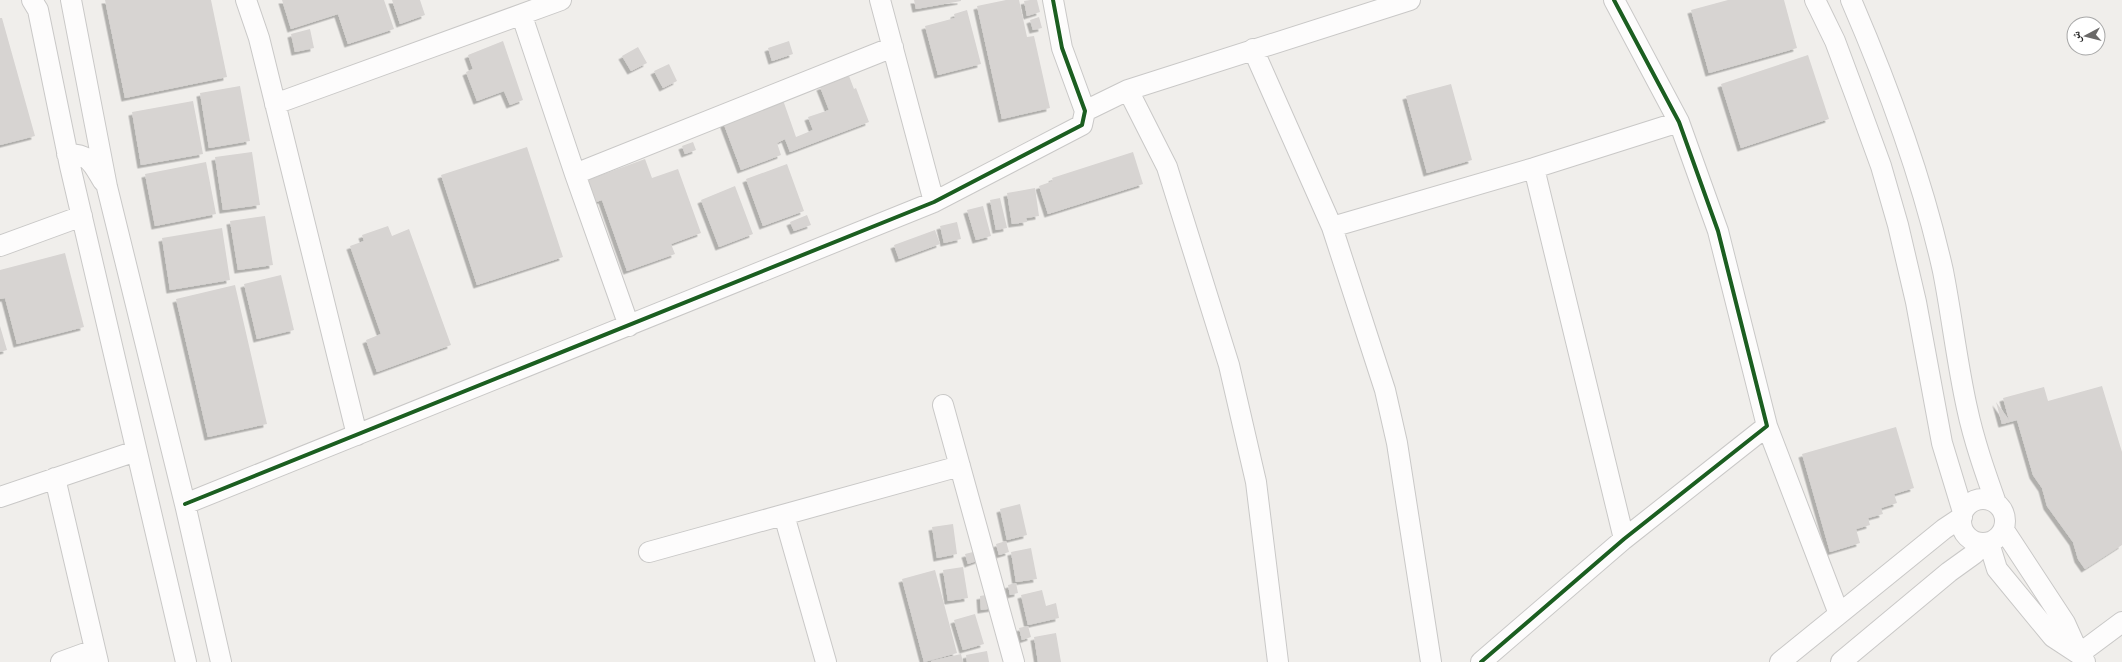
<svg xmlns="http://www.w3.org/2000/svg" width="2122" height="662" viewBox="0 0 2122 662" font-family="'Varela Round','Noto Naskh Arabic',sans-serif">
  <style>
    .building { fill: #d7d4d2; filter: url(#shadow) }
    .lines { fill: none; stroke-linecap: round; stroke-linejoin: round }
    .street-casing { stroke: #c9c8c7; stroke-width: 22 }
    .street { stroke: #fdfcfc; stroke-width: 20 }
    .cycleway-casing { stroke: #fff; stroke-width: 6 }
    .cycleway { stroke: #1b5e20; stroke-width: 4 }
  </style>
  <defs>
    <filter id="shadow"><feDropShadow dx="-3.5" dy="3.5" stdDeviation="0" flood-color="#0004"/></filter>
  </defs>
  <rect width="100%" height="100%" fill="#f0eeeb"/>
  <!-- building -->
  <path class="building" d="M105 0H211L227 77 125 98Z
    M282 0H384L394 29 348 44 338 14 291 29Z
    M392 0H420L425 15 400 24Z
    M914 0H961V1L916 9Z
    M1006 0H1019L1027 37 1034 36 1050 108 1002 119 977 6Z
    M1030 0H1037L1040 12 1027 16 1024 1Z
    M1728 0H1784L1797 48 1709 73 1691 10Z
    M967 10 981 64 938 75 925 26 955 18 954 14Z
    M1039 17 1042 28 1033 30 1030 20Z
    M0 18H2L35 136 0 145Z
    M310 29 314 48 295 52 291 34Z
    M503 41 523 100 510 105 504 91 477 101 466 72 473 69 468 55Z
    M789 41 793 54 772 61 768 48Z
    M638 47 647 63 631 71 622 56Z
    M1808 55 1829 119 1741 148 1721 84Z
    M669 64 677 81 663 88 654 71Z
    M849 76 854 89 856 88 869 122 790 152 785 139 777 143 781 155 741 170 723 122 783 100 796 137 813 130 808 117 829 110 820 87Z
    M1451 84 1472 160 1427 173 1406 96Z
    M240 86 250 141 209 148 200 93Z
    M193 101 203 154 141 165 132 112Z
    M693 142 696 150 685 154 682 146Z
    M527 147 563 257 477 285 441 175Z
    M252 152 260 205 223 210 215 157Z
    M1133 152 1143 184 1048 214 1039 186 1053 181 1052 178Z
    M645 159 652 178 678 169 701 233 671 244 675 254 627 271 602 200 590 204 582 182Z
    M206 162 216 214 155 226 145 174Z
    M787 164 804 211 763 226 746 179Z
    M735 186 753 234 719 247 701 200Z
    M1035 188 1039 216 1026 218 1027 222 1012 224 1007 193Z
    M1000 198 1007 228 996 230 990 200Z
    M983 206 991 236 976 240 967 210Z
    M807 215 811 225 794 231 790 222Z
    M265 216 273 265 238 270 230 221Z
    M957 222 961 239 944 243 940 226Z
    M388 226 392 236 409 229 451 345 377 372 366 340 381 334 350 246 364 241 362 235Z
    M222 228 230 280 170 290 162 238Z
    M935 230 940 244 899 259 894 245Z
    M65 253 84 327 17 344 5 298 0 299V270Z
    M281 275 294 330 257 339 244 284Z
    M235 285 267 424 208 437 176 299Z
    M0 326 7 350 0 352Z
    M2102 386 2122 452V545L2085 569 2078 559 2073 542 2047 506 2042 488 2033 475 2017 420 2002 424 1996 402 2009 420 2003 398 2044 387 2048 401Z
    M1896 427 1914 488 1894 494 1897 503 1881 508 1883 514 1868 518 1870 525 1856 529 1860 543 1830 552 1802 454Z
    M1020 504 1027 535 1007 540 1000 509Z
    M953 524 957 554 937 558 932 527Z
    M1006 541 1009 552 999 555 996 544Z
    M1031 548 1037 579 1016 582 1011 552Z
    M977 551 979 560 968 564 965 554Z
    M963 567 968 598 948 601 943 570Z
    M935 570 957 653 924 662 902 579Z
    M1016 583 1018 593 1010 595 1008 585Z
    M1042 590 1046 606 1056 603 1059 618 1028 625 1021 595Z
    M992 594 994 608 981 610 980 596Z
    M975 614 984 644 963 650 954 620Z
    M1028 626 1031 637 1022 640 1019 628Z
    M1056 633 1061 662H1038L1034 637Z
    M987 651 989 662H967L966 655Z
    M961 654 963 662H931V661Z"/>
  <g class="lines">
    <defs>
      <path id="street" d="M32 0 38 10 70 166 186 662
        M71 0 107 187 185 504 221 662
        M246 0 259 38 357 435
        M880 0 934 202
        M1815 0 1835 41 1857 100 1881 166 1898 225 1916 302 1942 443 1963 512
        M1851 0C1889 88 1922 177 1943 271 1952 317 1957 363 1967 408 1974 441 1985 472 1996 503
        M522 16 575 174 629 326
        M1253 49 1332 227
        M1128 90 1167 167 1229 365 1256 482 1278 662
        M275 104 561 0
        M1085 111 1128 90 1410 0
        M67 154C90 154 92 163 103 181
        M1534 168 1624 539
        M575 174 893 47
        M0 246 82 216
        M943 405 1014 662
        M1767 426 1839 614
        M55 478 98 662
        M0 497 136 451
        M1961 521a22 22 0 1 1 44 0a22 22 0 1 1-44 0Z
        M185 504 934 202 1082 125 1085 111 1062 48 1053 0
        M784 515 826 662
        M2004 530 2065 623 2079 654 2085 662
        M1989 543 1997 569 2053 637 2079 654
        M649 552 960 466
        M2079 654 2122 622
        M61 662 94 650
        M1431 662 1397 443 1385 390 1332 227 1534 168 1679 122
        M1481 662 1624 539 1767 426 1718 231 1679 122 1614 0
        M1780 662 1944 529 1962 517
        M1841 662 1949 572 1974 554 1985 543"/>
    </defs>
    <!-- street casing -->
    <use href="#street" class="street-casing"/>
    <!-- street -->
    <use href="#street" class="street"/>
    <defs>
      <path id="cycleway" d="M185 504 934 202 1082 125 1085 111 1062 48 1053 0
        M1481 662 1624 539 1767 426 1718 231 1679 122 1614 0"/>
    </defs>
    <!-- cycleway casing -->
    <use href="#cycleway" class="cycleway-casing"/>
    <!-- cycleway -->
    <use href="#cycleway" class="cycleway"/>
  </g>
  <!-- north arrow -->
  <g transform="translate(2086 36) rotate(263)"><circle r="19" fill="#ffffff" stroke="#a7a7a7"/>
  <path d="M0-3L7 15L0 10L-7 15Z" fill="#6a6968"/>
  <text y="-6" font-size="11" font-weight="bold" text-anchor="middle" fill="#222222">ش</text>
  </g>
</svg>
